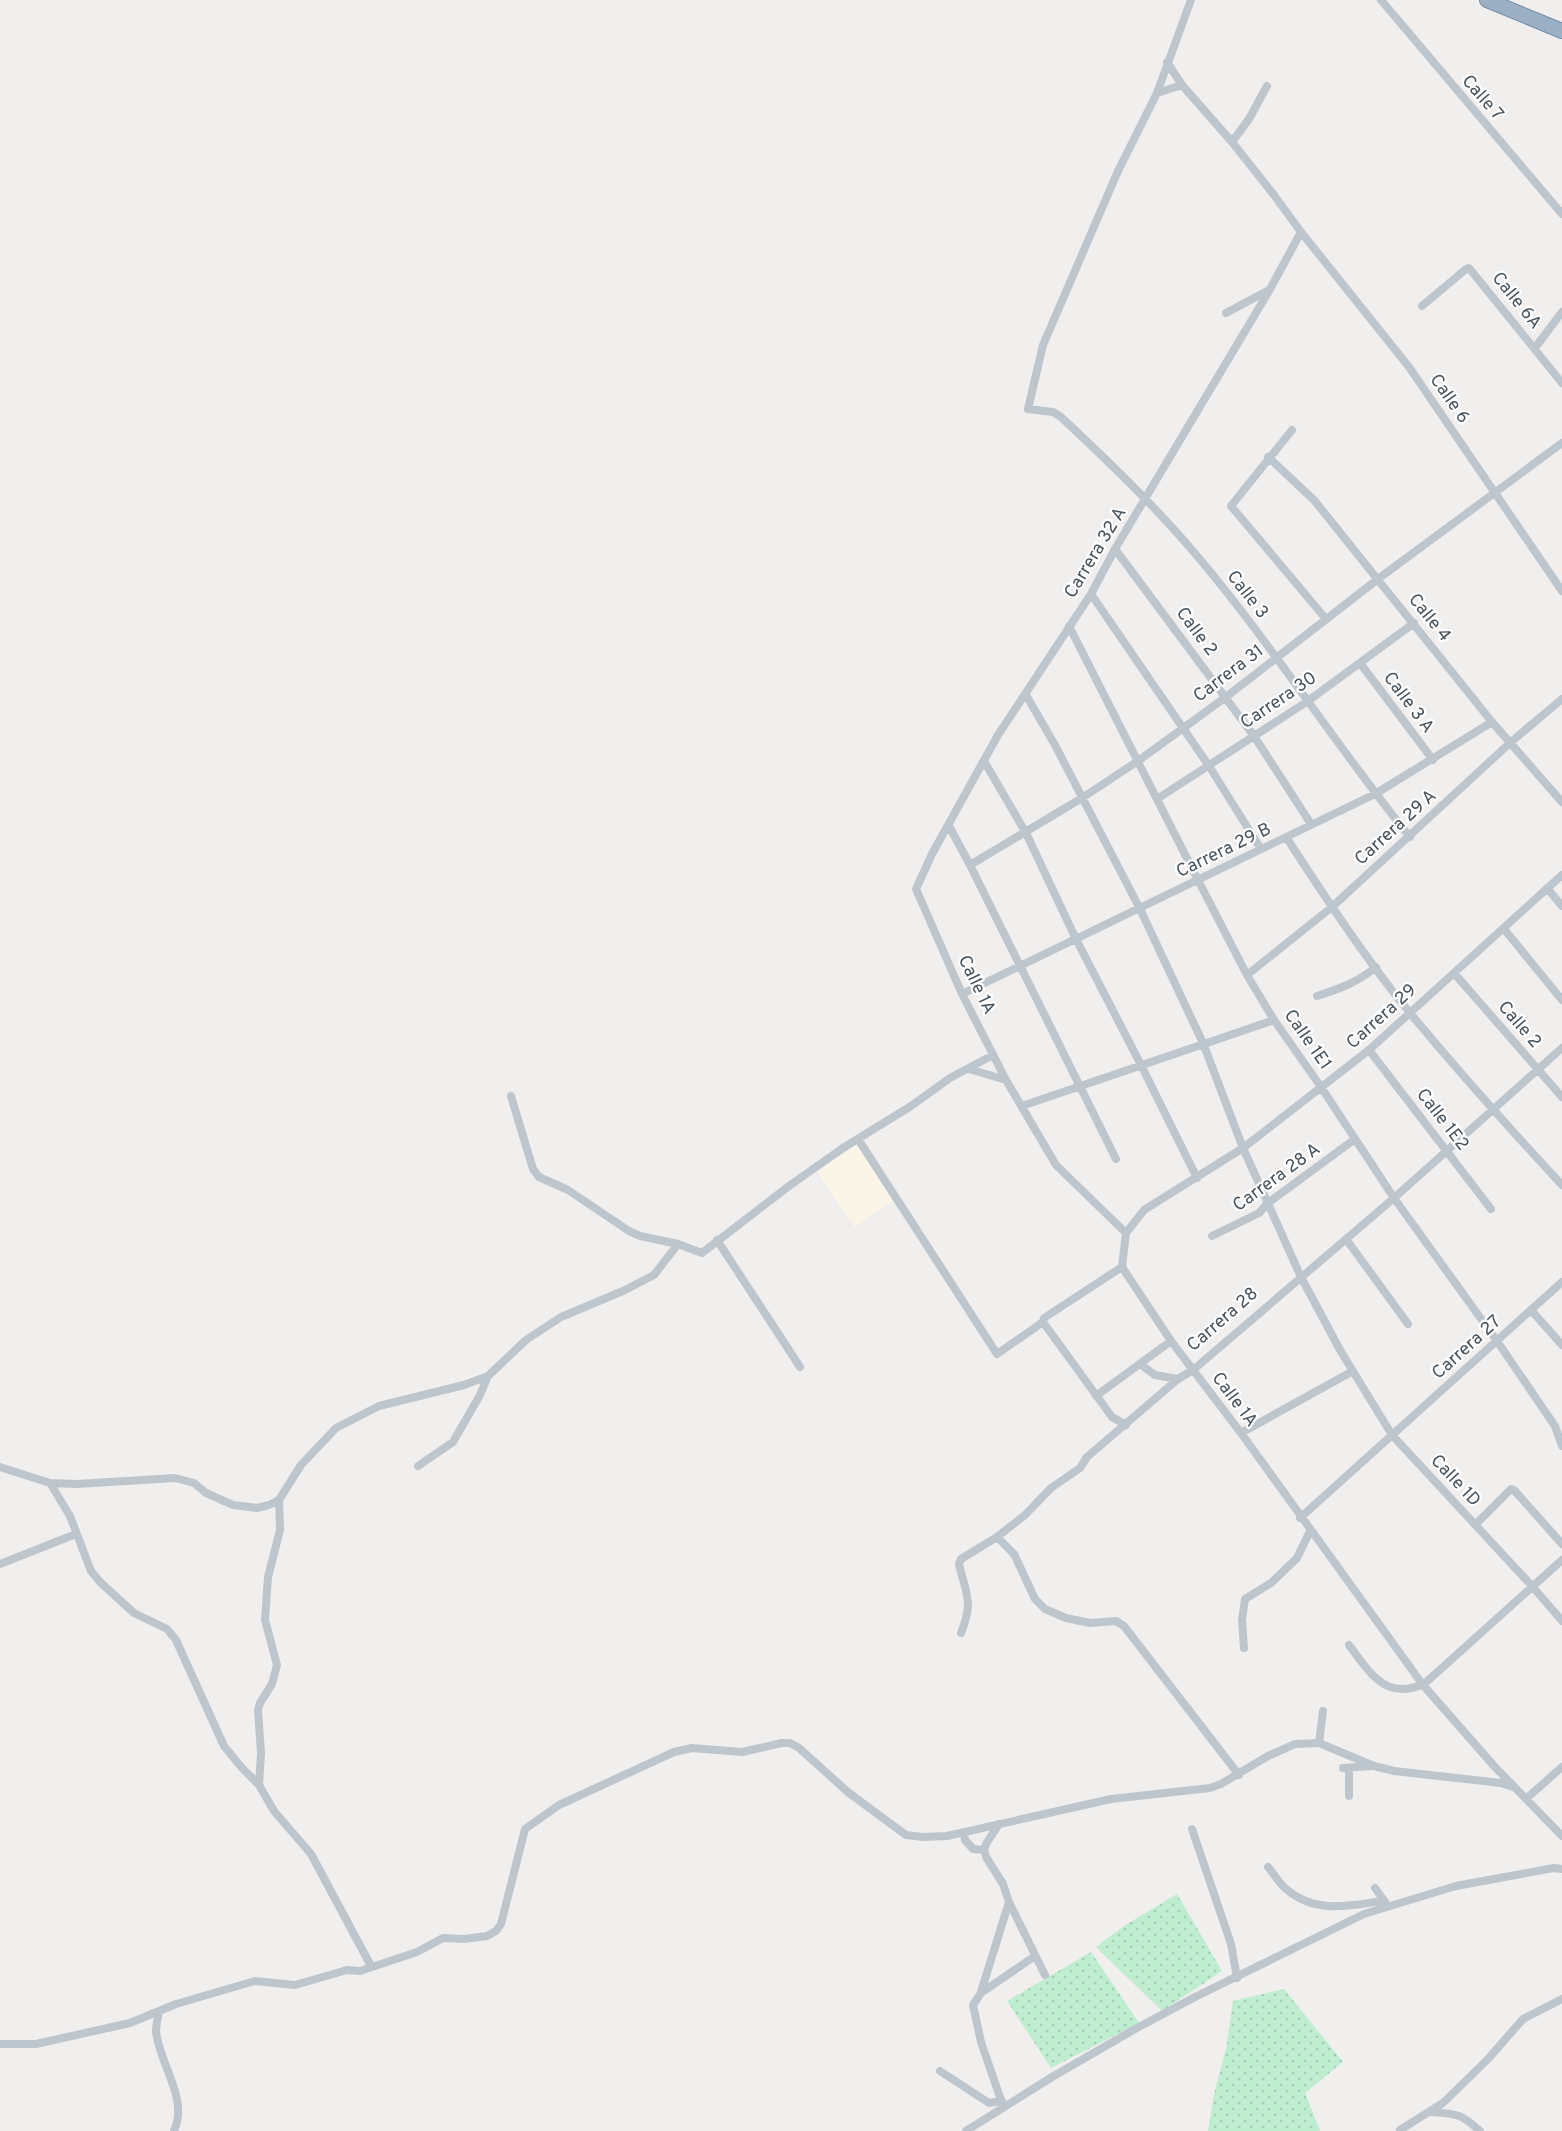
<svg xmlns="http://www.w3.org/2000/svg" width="1562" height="2131" viewBox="0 0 1562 2131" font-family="Overpass,sans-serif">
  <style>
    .commercial { fill: #fbf5e8 }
    .park { fill: url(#park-dots) }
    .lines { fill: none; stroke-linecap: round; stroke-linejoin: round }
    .trunk-casing { stroke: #738da7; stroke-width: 16 }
    .minor { stroke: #bdc6cd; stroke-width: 8 }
    .trunk { stroke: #9bb0c4; stroke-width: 14 }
    .labels { text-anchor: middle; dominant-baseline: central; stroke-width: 4.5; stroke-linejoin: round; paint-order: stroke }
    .street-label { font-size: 18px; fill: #47525b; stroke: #fff }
  </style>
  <defs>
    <pattern id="park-dots" width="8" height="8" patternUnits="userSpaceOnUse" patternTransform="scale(1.5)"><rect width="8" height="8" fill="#beedcf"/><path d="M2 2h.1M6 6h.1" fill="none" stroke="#a5cdb4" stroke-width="1.8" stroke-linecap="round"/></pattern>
  </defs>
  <rect width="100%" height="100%" fill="#f1eeee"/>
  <!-- commercial -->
  <path class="commercial" d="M859 1143 894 1200 855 1227 817 1172Z"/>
  <!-- park -->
  <path class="park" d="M1177 1894 1222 1971 1162 2011 1096 1947 1124 1926Z
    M1091 1952 1139 2023 1051 2068 1007 2001Z
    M1284 1989 1343 2062 1305 2093 1320 2131H1208L1214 2094 1226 2049 1233 2001Z"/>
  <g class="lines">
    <defs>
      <path id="trunk" d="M1487 0 1562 31"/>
    </defs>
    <!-- trunk casing -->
    <use href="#trunk" class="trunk-casing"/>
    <!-- minor -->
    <path class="minor" d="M1191 0 1157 93 1118 171 1043 345 1028 409 1053 412 1061 417C1109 462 1156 507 1198 557 1274 647 1336 746 1410 837
      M1381 0 1562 214
      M1167 62 1182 85 1232 142 1274 195 1301 232 1409 367 1562 591
      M1157 93 1182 85
      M1232 142 1249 119 1267 86
      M1301 232 1269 291 1115 549 1091 594 998 735 932 854 916 889 962 994 1006 1080 1056 1165 1126 1233 1122 1267 1171 1341 1241 1433 1423 1685 1494 1766 1562 1836
      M1422 306 1466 269 1469 268 1562 383
      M1226 313 1267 291
      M1535 348 1562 312
      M1292 430 1231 506 1326 619
      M1268 457 1314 500 1492 722 1562 802
      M1115 549 1254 736 1311 824
      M1091 594 1209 766 1261 849
      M1069 626 1198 880 1247 975 1274 1020 1321 1087 1394 1198 1497 1341 1555 1426 1562 1446
      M1360 663 1433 760
      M1026 695 1055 745 1140 909 1203 1043 1243 1148 1301 1277 1340 1350 1392 1435 1532 1586 1562 1621
      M984 761 1026 833 1076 939 1142 1067 1197 1178
      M1157 799 1308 701 1414 623
      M949 826 970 865 1116 1159
      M1286 837C1325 897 1365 958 1410 1013 1459 1072 1510 1129 1562 1185
      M970 865 1082 798 1138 761 1226 697 1378 579 1562 443
      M1547 888 1562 906
      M1504 929 1562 1000
      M1454 973 1562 1097
      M1247 975 1332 907 1511 742 1562 699
      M962 994 1375 794 1492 722
      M1317 996C1339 989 1358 982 1376 967
      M1369 1050 1491 1209
      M969 1069 1006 1080
      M511 1096 533 1169 539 1177 568 1190 629 1231 640 1236 678 1244 702 1253 789 1186 843 1148 911 1106 950 1078 993 1055
      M1022 1106 1274 1020
      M858 1139 997 1354 1043 1322 1044 1318 1122 1267
      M1126 1233 1144 1210 1243 1148 1369 1050 1562 875
      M1212 1236 1259 1213 1268 1203 1355 1139
      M1346 1239 1408 1324
      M717 1240 800 1367
      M1531 1310 1562 1345
      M1043 1322 1112 1417 1126 1425
      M1140 1364 1155 1375 1178 1379
      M1096 1396 1171 1341
      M1241 1433 1353 1371
      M418 1466 453 1442 480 1395 488 1376
      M0 1467 50 1483 77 1484 175 1478 194 1483 206 1493 233 1505 257 1508 269 1505 279 1500 301 1465 336 1428 379 1406 464 1385 488 1376 526 1340 561 1317 623 1291 654 1275 678 1244
      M50 1483 70 1516 91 1571 100 1582 134 1613 167 1629 176 1640 224 1746 242 1768 259 1785 274 1811 311 1854 371 1966
      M1300 1518 1562 1282
      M1475 1525 1511 1489 1514 1490 1562 1544
      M997 1537 1014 1554 1035 1599 1045 1609 1066 1618 1090 1623 1116 1621 1124 1626 1239 1775
      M0 1564 76 1534
      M961 1633C974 1601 966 1595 959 1564L961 1559 997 1537 1025 1515 1051 1488 1080 1468 1087 1457 1178 1379 1193 1370 1394 1198 1562 1048
      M1349 1645C1363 1663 1378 1691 1404 1689 1410 1689 1417 1686 1423 1685L1562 1560
      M1244 1648 1242 1620 1245 1599 1271 1583 1297 1558 1310 1531
      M1319 1743 1323 1711
      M1343 1768 1372 1766
      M1349 1769V1796
      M259 1785 261 1753 258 1710 260 1703 272 1684 277 1665 265 1620 268 1577 280 1530 279 1500
      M1527 1798 1562 1767
      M999 1824 986 1844 984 1850 986 1857 1003 1884 1009 1902 1045 1975
      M1192 1829 1231 1944 1237 1978
      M964 1832 965 1840 973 1849 984 1850
      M1268 1867C1274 1874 1279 1883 1286 1889 1315 1914 1348 1906 1382 1901
      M1375 1888 1385 1902
      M981 1992 1009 1902
      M159 2012C158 2018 156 2025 156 2031 159 2064 189 2098 174 2131
      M0 2044H36L130 2023 176 2004 255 1981 295 1985 347 1970 360 1971 417 1952 443 1938 464 1939 487 1936 496 1931 501 1924 525 1829 559 1805 674 1752 692 1748 742 1752 782 1743H790L799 1748 849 1793 906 1835 923 1837 947 1836 1111 1799 1210 1788 1221 1784 1268 1756 1295 1744 1319 1743 1374 1766 1394 1771 1501 1783 1513 1787
      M940 2071 989 2103 1002 2101
      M1003 2106 981 2042 973 2005 981 1993 1035 1956
      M1431 2112C1457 2114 1460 2113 1480 2131
      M1400 2130 1443 2103 1488 2059 1523 2019 1562 1999
      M966 2131 1052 2077 1135 2029 1197 1996 1364 1914 1456 1886 1554 1868 1562 1869"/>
    <!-- trunk -->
    <use href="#trunk" class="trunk"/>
  </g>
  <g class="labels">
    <!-- street labels -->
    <g class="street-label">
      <text transform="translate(1482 98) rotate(49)">Calle 7</text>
      <text transform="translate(1516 301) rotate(51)">Calle 6A</text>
      <text transform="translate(1449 399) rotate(55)">Calle 6</text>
      <text transform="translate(1096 553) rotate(-59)">Carrera 32 A</text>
      <text transform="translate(1247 595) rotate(52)">Calle 3</text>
      <text transform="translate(1429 618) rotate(51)">Calle 4</text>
      <text transform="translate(1196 632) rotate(53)">Calle 2</text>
      <text transform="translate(1229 674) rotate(-37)">Carrera 31</text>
      <text transform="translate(1279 701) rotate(-34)">Carrera 30</text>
      <text transform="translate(1408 703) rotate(53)">Calle 3 A</text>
      <text transform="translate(1396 828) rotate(-42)">Carrera 29 A</text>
      <text transform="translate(1224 851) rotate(-26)">Carrera 29 B</text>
      <text transform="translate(976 985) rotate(64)">Calle 1A</text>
      <text transform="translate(1382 1017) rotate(-42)">Carrera 29</text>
      <text transform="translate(1519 1025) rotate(49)">Calle 2</text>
      <text transform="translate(1307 1040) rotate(55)">Calle 1E1</text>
      <text transform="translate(1442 1120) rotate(52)">Calle 1E2</text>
      <text transform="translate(1277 1178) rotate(-36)">Carrera 28 A</text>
      <text transform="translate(1223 1320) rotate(-41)">Carrera 28</text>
      <text transform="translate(1467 1348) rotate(-42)">Carrera 27</text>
      <text transform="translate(1234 1400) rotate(53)">Calle 1A</text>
      <text transform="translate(1455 1481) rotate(47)">Calle 1D</text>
    </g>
  </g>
</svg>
